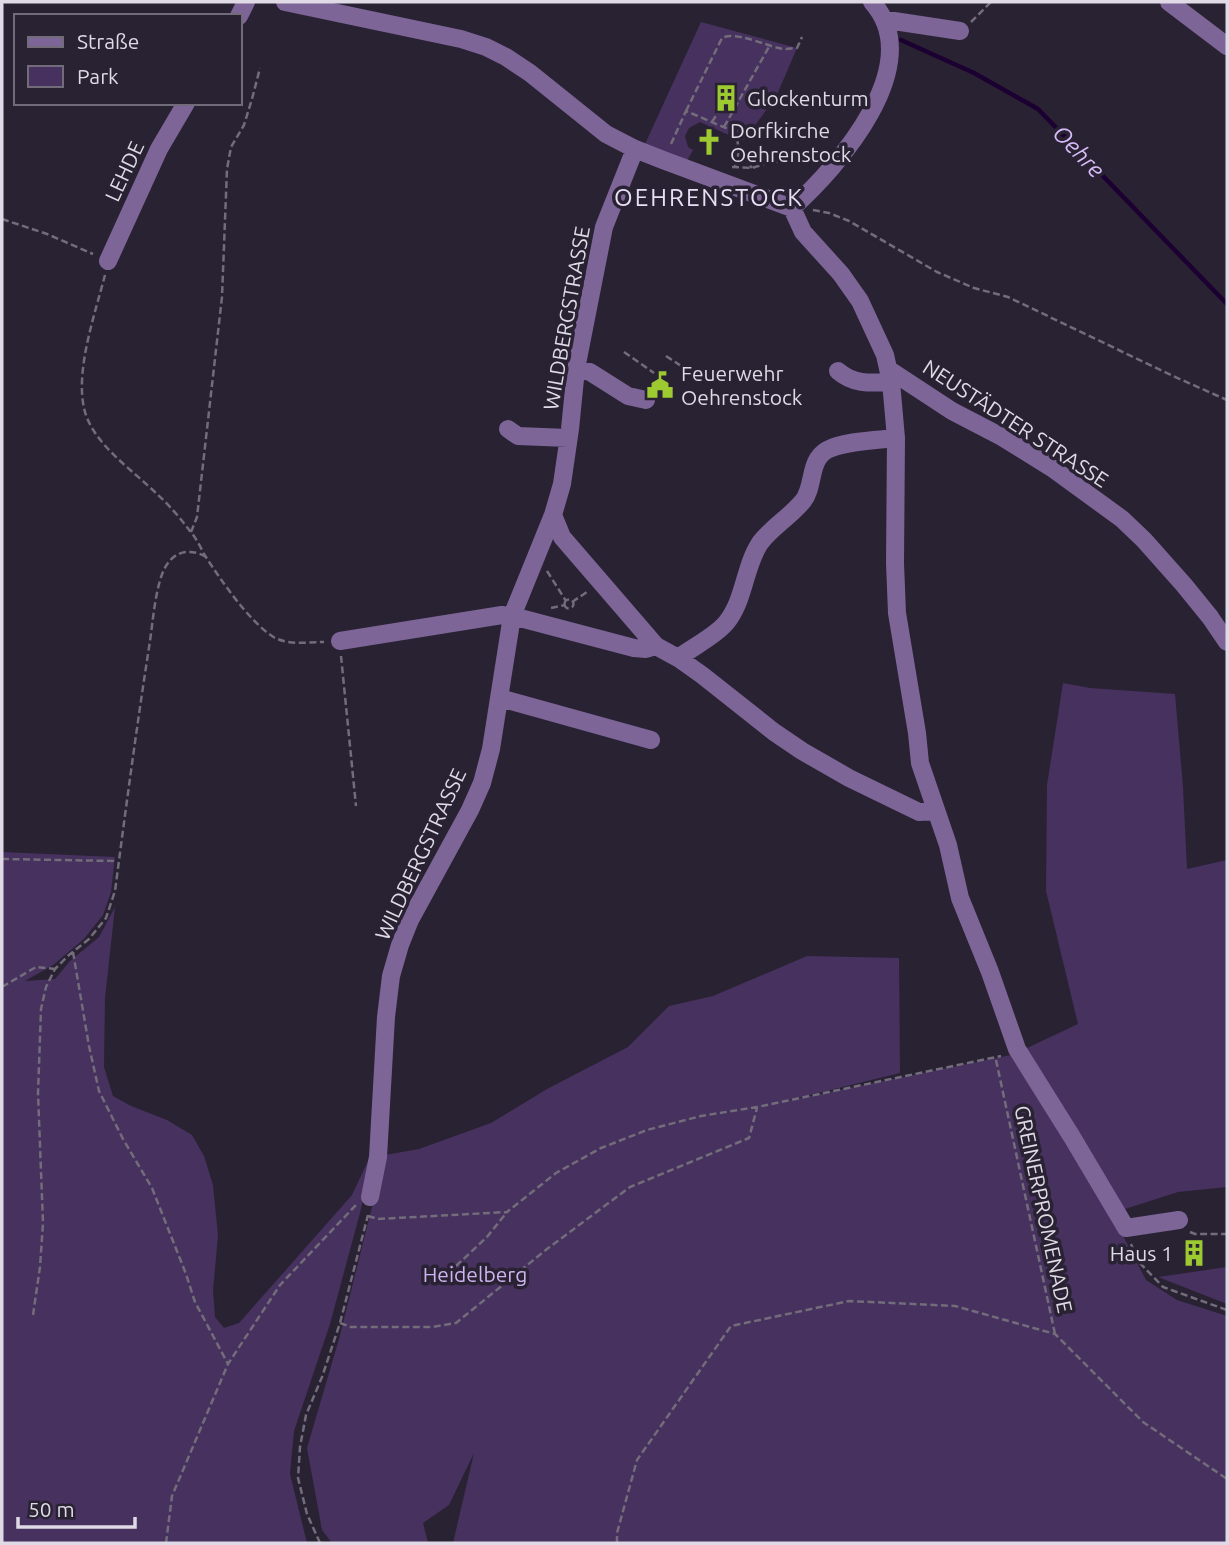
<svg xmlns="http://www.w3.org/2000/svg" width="1229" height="1545" viewBox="0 0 1229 1545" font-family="Ubuntu,sans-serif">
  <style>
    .green { fill: #47315e }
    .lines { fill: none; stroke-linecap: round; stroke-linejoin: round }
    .stream { stroke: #1b0031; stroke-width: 4.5 }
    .path { stroke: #726c7b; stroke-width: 2.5; stroke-dasharray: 7 3.5; stroke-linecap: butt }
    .minor { stroke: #7d6598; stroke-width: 18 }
    .labels { text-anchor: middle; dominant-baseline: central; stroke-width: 7; stroke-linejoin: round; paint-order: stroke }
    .poi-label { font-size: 21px; fill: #dfdae5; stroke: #292233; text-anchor: start }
    .street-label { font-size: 21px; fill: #dfdae5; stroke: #292233 }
    .park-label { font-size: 21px; fill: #cfb3f0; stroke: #292233 }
    .water-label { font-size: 23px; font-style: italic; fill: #d8bcfa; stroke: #292233 }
    .quarter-label { font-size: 24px; letter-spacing: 2px; fill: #e8def5; stroke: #292233 }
  </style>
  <rect width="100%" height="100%" fill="#292233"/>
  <!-- green -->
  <path class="green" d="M701 22 797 48 776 97 744 140 731 136 700 122 689 128 685 136 688 147 693 150 687 161 645 144Z
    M1063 683 1090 688 1175 694 1183 787 1187 869 1227 860V1187L1178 1192 1122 1210 1025 1049 1078 1024 1046 891 1047 785Z
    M2 852 115 857 111 892 103 915 84 939 53 965 25 981 55 979 70 961 99 937 115 907 105 998 104 1067 113 1096 131 1106 167 1120 192 1135 204 1156 213 1185 218 1235 213 1291 215 1317 224 1328 239 1323 352 1195 375 1146 360 1213 330 1324 294 1431 290 1474 307 1543H2Z
    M807 956 899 958 900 1073 781 1102 1011 1055 1105 1201 1146 1280 1177 1300 1227 1316V1543H453L474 1453 449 1505 423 1523 428 1543H332L322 1530 307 1448 339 1339 385 1155 419 1149 491 1123 547 1089 628 1047 669 1006 713 996Z
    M1227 1267V1304L1158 1277Z"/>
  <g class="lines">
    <!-- stream -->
    <path class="stream" d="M901 40 974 73 1038 109 1227 304"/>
    <!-- path -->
    <path class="path" d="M971 22 991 2
      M686 111 722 38C736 31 764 45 779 48 785 50 791 48 797 48L802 37
      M712 122 723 104
      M724 127 770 45
      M671 144 686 111 728 129 737 138 739 151 752 168
      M732 167 752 168 764 164 782 161 798 156
      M735 167 739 151
      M813 210 829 213 849 221 937 272 974 288 1008 297 1173 376 1227 400
      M2 219 47 234 93 254
      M105 275C95 314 74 373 85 412 95 446 134 471 158 495 170 506 181 519 190 531 196 538 200 546 204 554 220 579 248 620 272 636 287 646 307 642 324 642
      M624 352 654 373
      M666 356 698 377
      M191 532 197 517 222 297 227 169 231 147 244 125 252 99 260 68
      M547 571 566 601
      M564.5 604a4.5 4.5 0 1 1 9 0a4.5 4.5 0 1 1-9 0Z
      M572 602 587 592
      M551 608 565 605
      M341 656 356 806
      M2 859 117 861
      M73 952 89 1046 99 1091 123 1139 152 1188 186 1274 195 1302 228 1364
      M2 987 36 967 55 969
      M996 1060 1055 1334
      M368 1216 378 1219 507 1212 556 1173 601 1148 647 1130 701 1116 757 1107 1001 1056
      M1190 1232 1195 1234H1227
      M1131 1244 1137 1260 1163 1287 1227 1310
      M456 1266 487 1237 507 1212
      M33 1315 40 1267 43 1223 38 1093 41 1009 46 987 55 969 69 955 89 939 106 918 115 891C126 807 137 724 150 641 153 621 156 578 168 563 177 550 193 549 206 557
      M340 1323 351 1327H432L456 1323 547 1249 630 1187 749 1138 757 1108
      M166 1543 172 1496 228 1364 280 1285 356 1205
      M320 1543 307 1514 298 1478 300 1447 306 1415 322 1377 340 1323 368 1215
      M617 1543V1533L637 1460 731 1326 849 1301 955 1306 1055 1334 1143 1422 1227 1479"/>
    <!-- minor -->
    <path class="minor" d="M285 2 461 39 486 47 506 57 530 73 606 134 635 149 663 160 792 208
      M1169 2 1227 46
      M239 16 246 2
      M885 21H894L960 31
      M792 208 803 232 841 274 860 301 885 355 891 382 896 438 895 563 897 613 917 733 920 763 948 845 960 898 990 972 1017 1049 1072 1137 1126 1228 1179 1220
      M792 208C839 166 928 64 872 2
      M108 261 159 149 186 103
      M576 369 590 372 628 396 646 400
      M888 369 952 411 1002 437 1052 468 1122 519 1144 540 1184 585 1210 617 1227 642
      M838 371C854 385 871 383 891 382
      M508 429 518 436 568 438
      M553 515 562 537 656 646 678 658 702 675 774 732 802 751 849 778 919 812 936 811
      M340 641 502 615 520 618 634 648 646 649 656 646
      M678 658C694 646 714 637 726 623 745 600 744 567 760 543 772 527 790 517 803 501 815 486 808 461 827 450 843 441 878 440 896 438
      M500 698 651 740
      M370 1197 378 1157 386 1017 391 976 400 945 410 920 470 810 482 783 491 749 512 616 553 515 562 484 570 429 576 369 604 227 635 149"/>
  </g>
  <!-- icons -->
  <defs>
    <symbol id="building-bare" viewBox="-9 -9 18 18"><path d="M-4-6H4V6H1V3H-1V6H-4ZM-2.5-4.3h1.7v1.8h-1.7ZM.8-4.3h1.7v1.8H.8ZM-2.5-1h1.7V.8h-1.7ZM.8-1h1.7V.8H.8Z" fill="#9dca30" stroke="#292233" stroke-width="2.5" paint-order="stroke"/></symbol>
    <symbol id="church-bare" viewBox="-9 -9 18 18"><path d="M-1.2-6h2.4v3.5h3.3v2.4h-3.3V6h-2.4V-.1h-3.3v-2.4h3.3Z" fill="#9dca30" stroke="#292233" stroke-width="2.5" paint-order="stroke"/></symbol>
    <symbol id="civic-bare" viewBox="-9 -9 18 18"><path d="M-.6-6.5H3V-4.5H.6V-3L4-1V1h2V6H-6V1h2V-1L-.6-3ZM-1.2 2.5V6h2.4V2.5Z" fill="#9dca30" stroke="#292233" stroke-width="2.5" paint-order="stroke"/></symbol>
  </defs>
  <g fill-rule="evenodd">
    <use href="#building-bare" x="707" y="79" width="38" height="38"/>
    <use href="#church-bare" x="690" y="123" width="38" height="38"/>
    <use href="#civic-bare" x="641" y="366" width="38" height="38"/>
    <use href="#building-bare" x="1175" y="1234" width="38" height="38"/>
  </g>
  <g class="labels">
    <!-- poi labels -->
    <g class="poi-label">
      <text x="747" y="98">Glockenturm</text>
      <text x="730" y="130">Dorfkirche<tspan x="730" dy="24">Oehrenstock</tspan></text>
      <text x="681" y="373">Feuerwehr<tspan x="681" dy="24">Oehrenstock</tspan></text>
      <text x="1173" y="1253" text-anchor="end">Haus 1</text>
    </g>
    <!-- street labels -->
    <g class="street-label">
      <text transform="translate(124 171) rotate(-65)">LEHDE</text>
      <text transform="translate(566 318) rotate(-80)">WILDBERGSTRASSE</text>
      <text transform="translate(1016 423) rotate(33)">NEUSTÄDTER STRASSE</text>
      <text transform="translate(420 854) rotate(-65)">WILDBERGSTRASSE</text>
      <text transform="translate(1044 1209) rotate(78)">GREINERPROMENADE</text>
    </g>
    <!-- park labels -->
    <g class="park-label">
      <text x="475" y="1274">Heidelberg</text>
    </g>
    <!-- water labels -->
    <g class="water-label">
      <text transform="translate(1079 151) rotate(46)">Oehre</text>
    </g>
    <!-- quarter labels -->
    <g class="quarter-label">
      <text x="709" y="197">OEHRENSTOCK</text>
    </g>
  </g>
  <!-- border -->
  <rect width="1229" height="1545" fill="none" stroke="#dfdae5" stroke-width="7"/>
  <!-- legend -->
  <rect x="14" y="14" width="228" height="91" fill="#292233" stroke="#726c7a" stroke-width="2"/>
  <rect x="28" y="37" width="35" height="10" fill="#7d6598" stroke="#726c7a" stroke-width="2"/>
  <text x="77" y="49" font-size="21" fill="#dfdae5">Straße</text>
  <rect x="28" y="66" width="35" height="21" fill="#47315e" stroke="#726c7a" stroke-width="2"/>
  <text x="77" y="84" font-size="21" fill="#dfdae5">Park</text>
  <!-- scale -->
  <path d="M18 1517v10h117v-10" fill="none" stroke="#dfdae5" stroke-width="3.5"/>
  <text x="28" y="1517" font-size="21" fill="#dfdae5" stroke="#292233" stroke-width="5" paint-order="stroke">50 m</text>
</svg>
